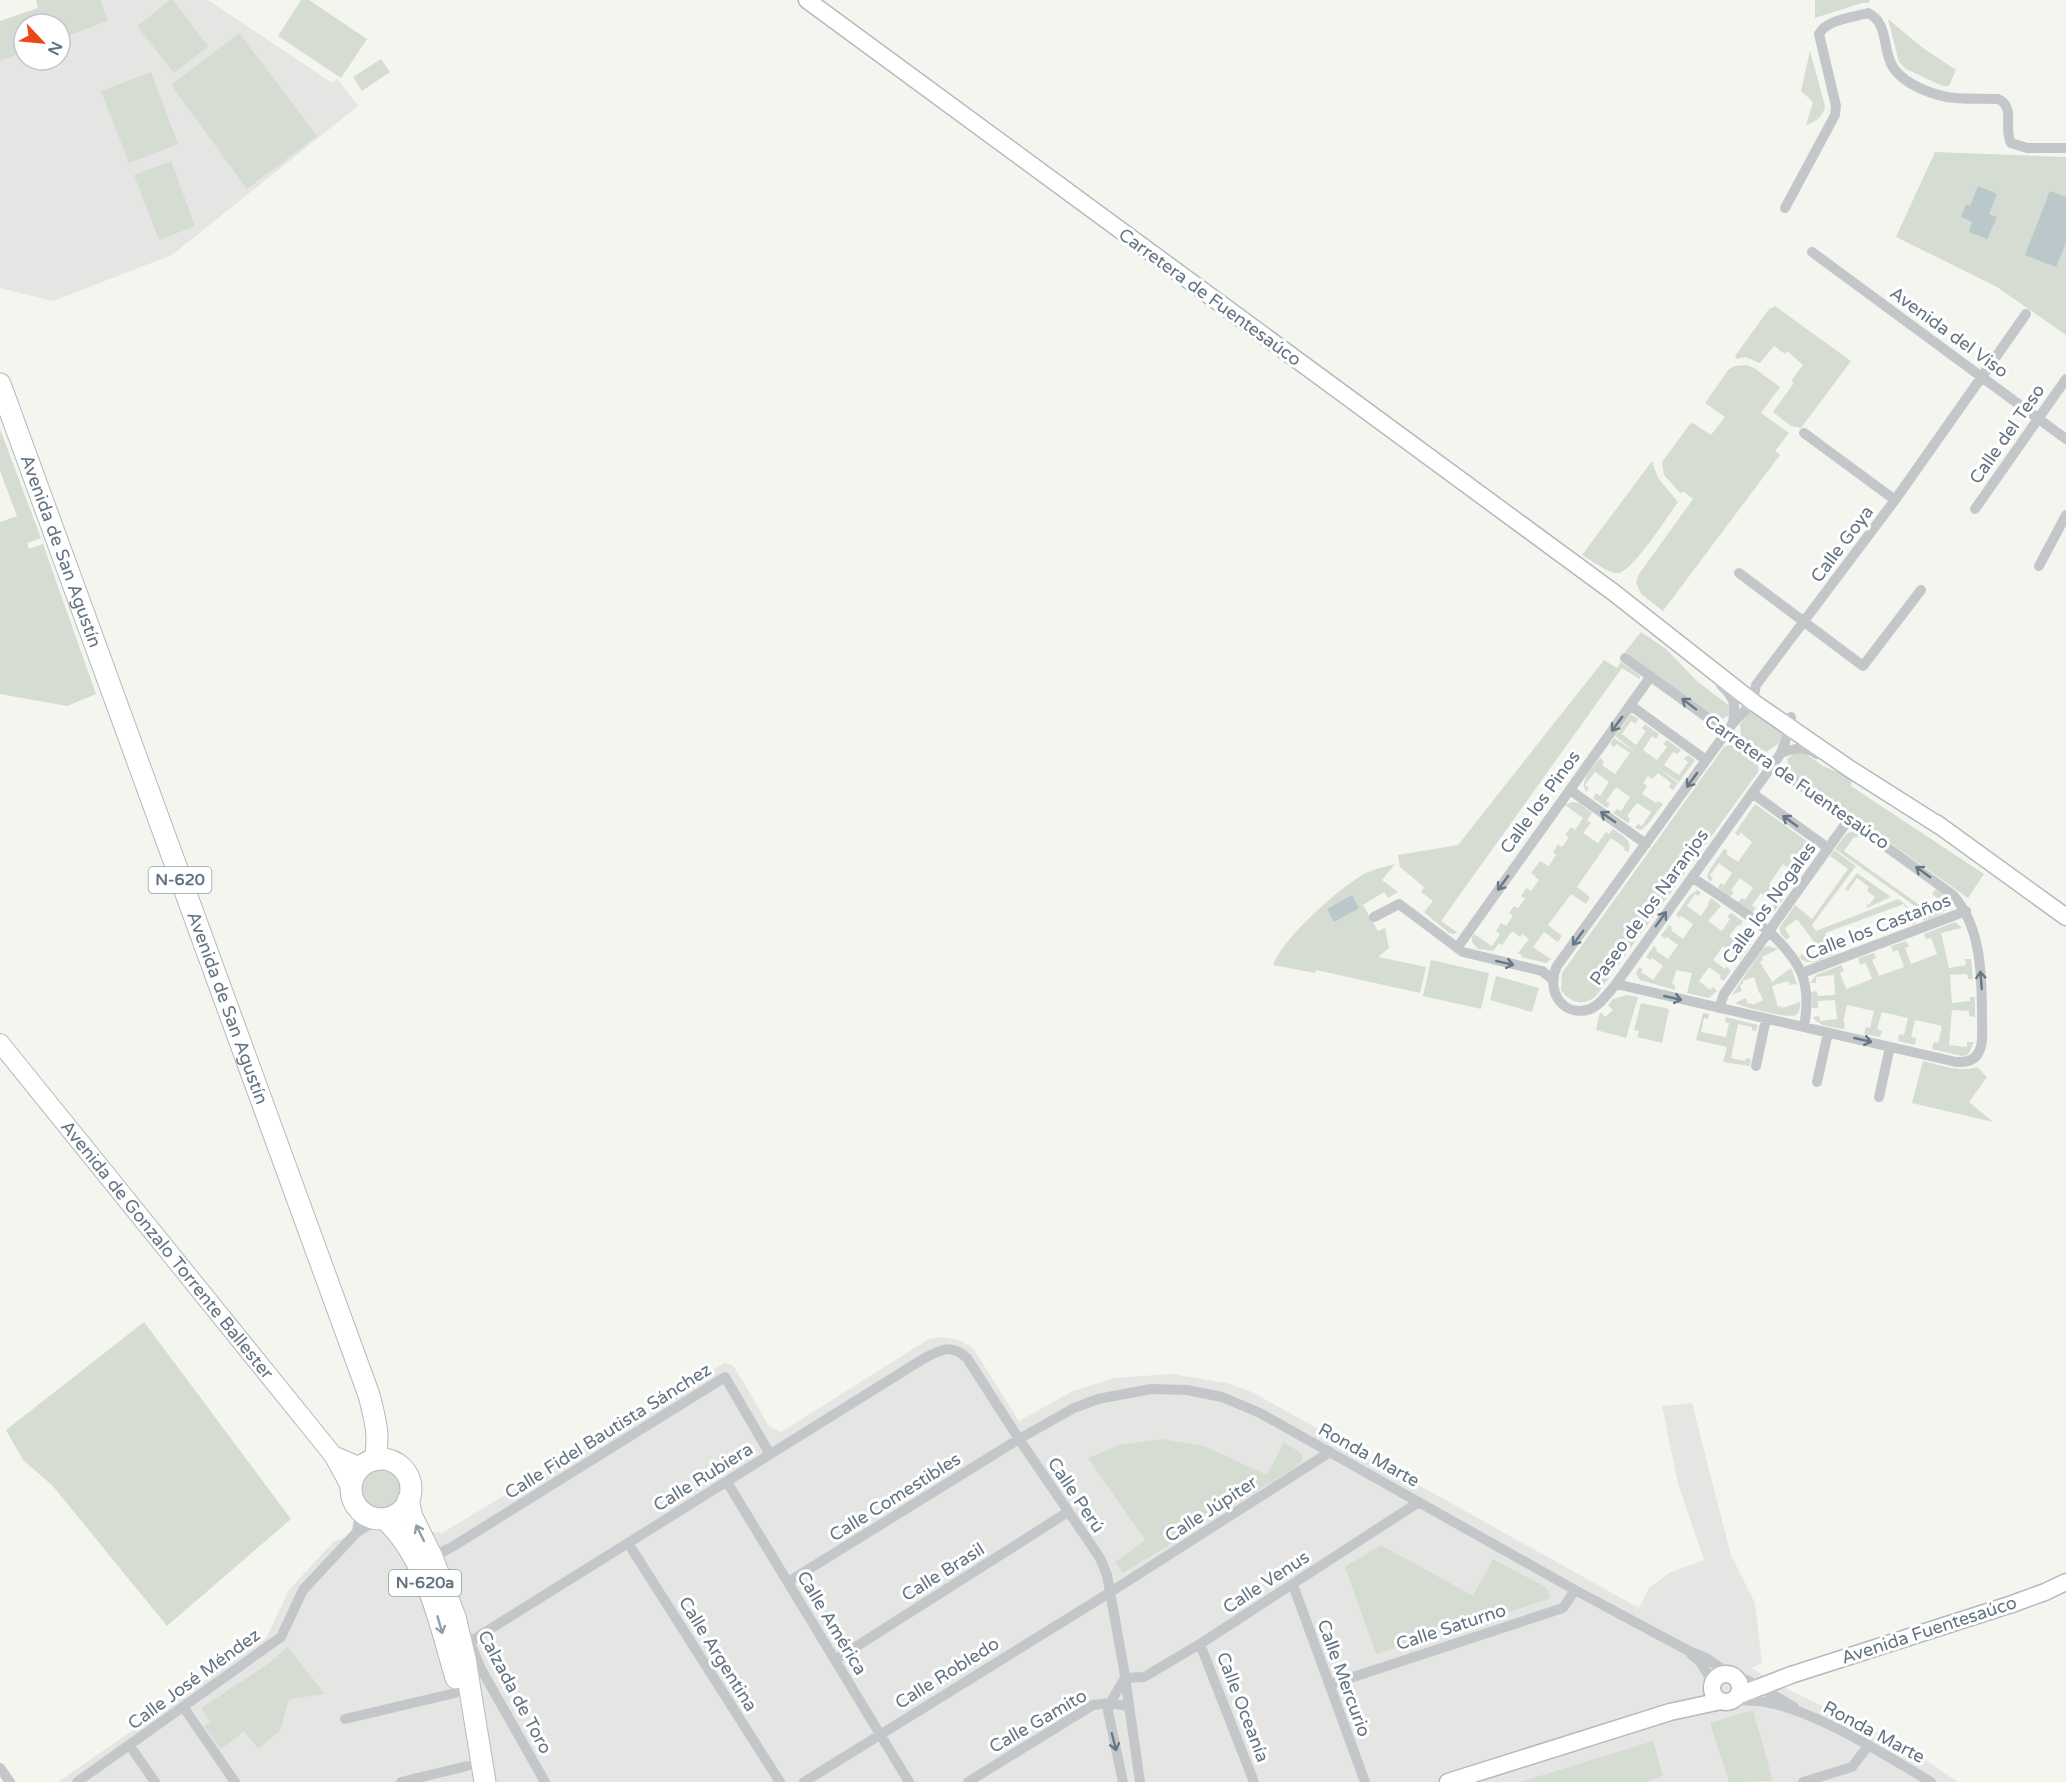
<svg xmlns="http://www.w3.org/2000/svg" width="2066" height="1782" viewBox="0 0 2066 1782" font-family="'Varela Round',sans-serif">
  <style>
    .built { fill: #e5e6e4 }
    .green { fill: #d5dcd1 }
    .water { fill: #bac7cb }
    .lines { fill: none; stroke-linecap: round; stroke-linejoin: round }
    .secondary-casing { stroke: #b3b9bd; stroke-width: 19 }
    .primary-casing { stroke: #b6babe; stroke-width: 20 }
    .highway-casing { stroke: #b6b9bc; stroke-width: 23 }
    .street { stroke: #c4c7ca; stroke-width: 10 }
    .secondary { stroke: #fff; stroke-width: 16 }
    .primary { stroke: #fff; stroke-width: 18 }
    .highway { stroke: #fff; stroke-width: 21 }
    .oneway { stroke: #677887 }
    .oneway2 { stroke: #919ea8 }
    .labels { text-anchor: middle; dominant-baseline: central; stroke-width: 6; stroke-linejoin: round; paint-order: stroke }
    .shield { fill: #fff; stroke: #919ea8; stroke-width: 1.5 }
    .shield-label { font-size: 16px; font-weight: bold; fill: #627483 }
    .street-label { font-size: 18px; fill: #627483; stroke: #fff }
  </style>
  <rect width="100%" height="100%" fill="#f5f5f0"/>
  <!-- built -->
  <path class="built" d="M101 0H208L332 83 337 78 358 106 172 255 53 301 0 288V61L24 52V60H60V39L108 21Z
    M941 1337 959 1340 970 1346 975 1351 1019 1421 1073 1391 1114 1378 1171 1374 1227 1383 1252 1392 1639 1608 1649 1588 1669 1573 1704 1560 1678 1484 1662 1406 1692 1403 1731 1555 1755 1603 1762 1663 1751 1668 1789 1690 1902 1744 1958 1782H58L266 1638 289 1590 333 1542 380 1525 442 1533 724 1363 732 1365 735 1368 769 1426 781 1432 929 1339Z"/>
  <!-- green -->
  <path class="green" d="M36 0H101L108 21 60 39V24H24V52L0 61V21L38 8Z
    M170 0H173L208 46 174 73 137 26Z
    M301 0H309L367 39 341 78 278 36Z
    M1815 0H1870L1869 3H1862L1815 18Z
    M1888 19 1923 48 1956 70 1949 86H1943L1906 69 1899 62Z
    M239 33 317 136 247 189 171 85Z
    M1810 51 1825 106C1823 117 1816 122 1806 125L1813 102 1801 91Z
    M381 59 390 72 362 91 353 77Z
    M151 72 178 144 129 163 101 91Z
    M1935 152 2066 157V335L1997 287 1896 237Z
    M171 161 195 226 159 240 134 175Z
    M1775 306 1851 361 1801 428 1791 426 1773 412 1794 383 1791 381 1803 365 1787 351 1785 354 1774 346 1760 363 1745 357 1737 359 1735 356 1769 309Z
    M1747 365 1754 368 1780 387 1761 413 1789 433 1775 451 1780 455 1663 611 1641 594 1636 582 1639 574 1693 499 1684 492 1680 493 1664 475 1662 462 1690 424 1693 423 1711 435 1725 417 1705 403 1729 369 1735 366Z
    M0 429 41 538 27 543 29 549 43 544 96 694 67 706 0 694V522L17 516 0 471Z
    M1652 461 1658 478 1678 502C1669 515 1633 570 1619 573 1611 575 1590 560 1582 555Z
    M1641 632 1666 649 1698 682 1731 707 1729 715 1721 720 1716 718 1625 652Z
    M1604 660 1617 668 1621 662 1640 676V679L1622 668 1441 921 1457 932 1454 934 1449 933 1424 912 1433 901 1421 892 1424 887 1400 867 1398 855 1458 845Z
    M1752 708 1785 731 1778 744 1766 752 1741 736 1740 725Z
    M1631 714 1638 719 1636 724 1631 721 1622 734 1636 745 1646 731 1642 728 1645 724 1659 734 1656 739 1652 736 1643 750 1657 760 1667 747 1663 744 1667 740 1681 750 1677 754 1673 752 1664 765 1679 775 1688 762 1684 759 1688 755 1695 760 1679 782 1655 766 1678 783 1673 790 1669 787 1671 783 1658 773 1652 779 1648 776 1643 783 1647 786 1642 794 1656 803 1658 801 1663 804 1648 824 1641 830 1635 828 1638 824 1642 826 1651 812 1637 803 1627 816 1630 819 1628 823 1613 813 1617 809 1621 811 1630 797 1616 787 1606 801 1610 804 1607 808 1593 798 1596 793 1600 796 1609 782 1595 772 1585 785 1589 788 1586 792C1579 780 1592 769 1600 758L1604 761 1602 765 1615 774 1630 753 1617 744 1614 747 1610 744 1614 738 1637 753 1615 736Z
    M1729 745C1741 746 1761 758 1758 772L1595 997C1583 1006 1570 1003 1561 990L1562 973 1724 747Z
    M1795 753 1806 754 1823 766 1852 778 1851 786 1984 874 1968 898 1789 771 1787 759Z
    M1572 802 1579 803 1592 813 1587 820 1591 823 1583 833 1598 843 1606 832 1609 834 1613 829C1622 835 1634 841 1628 852L1624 850 1625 848 1611 838 1577 887 1590 897 1586 904 1571 894 1548 925 1562 936 1558 942 1544 932 1533 947 1551 959 1546 963 1521 957 1522 955 1518 953 1529 939 1522 934 1520 937 1512 931 1502 945 1499 943 1493 951 1478 949 1472 942V936L1474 934 1492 946 1500 934 1496 931 1501 923 1506 926 1513 916 1509 913 1514 906 1518 908 1525 899 1521 896 1526 888 1531 891 1539 880 1531 873 1540 861 1549 866 1556 855 1553 852 1558 844 1562 847 1569 837 1565 835 1571 827 1575 830 1583 818 1565 805Z
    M1755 804 1818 849 1799 875 1783 864 1769 884 1786 895C1779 904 1773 919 1760 917L1763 913 1766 915 1774 903 1761 893 1752 905 1756 908 1752 913 1738 903 1742 898 1745 900 1753 888 1740 878 1731 890 1734 892 1730 897 1718 888 1721 883 1724 885 1732 873 1719 863 1710 875 1713 878 1710 882 1707 877 1710 869 1724 849 1728 851 1726 854 1738 862 1752 842 1741 833 1738 836 1735 833Z
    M1853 831 1860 833 1856 838 1854 837 1844 851 1928 911 1937 898 1932 894 1936 889 1949 898C1949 914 1936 916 1923 921L1919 909 1835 849 1846 834Z
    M1834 850 1856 866 1812 925 1816 931 1898 899C1909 906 1912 911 1916 923L1912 925 1904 904 1825 933 1833 955C1821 959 1809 968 1799 957L1802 954 1808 959 1820 950 1797 919 1785 928 1790 937 1786 940 1780 932V927L1795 905 1812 919 1848 869 1830 856Z
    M1395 864 1382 880 1398 892 1388 898 1384 892 1363 905 1378 931 1385 928 1389 948 1378 957 1426 967 1420 993 1316 970 1315 973 1273 965C1284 937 1338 889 1364 874 1373 869 1385 867 1395 864Z
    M1857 873 1891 897 1867 908V904L1869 905 1875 897 1867 891 1869 887 1857 878 1848 891 1845 889Z
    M1697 890 1701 892 1698 896 1695 894 1687 906 1701 916 1709 904 1708 903 1711 898 1721 906 1708 921 1722 931 1730 919 1727 917 1731 913 1743 921 1740 926 1738 925 1729 936 1743 946 1751 935 1747 931 1750 927C1759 939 1745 951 1738 961L1733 958 1735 955 1723 946 1713 960 1725 969 1727 967 1731 971 1724 981 1719 978 1721 976 1709 967 1699 981 1710 990 1713 987 1717 991 1709 998 1687 993 1692 973 1676 970 1672 984 1675 985V990L1640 980 1636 974 1639 967 1643 969 1641 972 1653 980 1663 966 1652 958 1650 960 1646 957 1654 946 1657 949 1656 951 1668 959 1678 945 1667 937 1665 939 1661 935 1669 925 1673 928 1671 930 1683 939 1693 924 1681 916 1680 918 1676 915 1689 896Z
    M1955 922 1962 928 1941 933 1949 968 1966 965 1965 959H1971L1973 979H1968L1967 974 1950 975 1952 1003 1970 1001V997H1975V1017L1969 1016V1011L1952 1010 1949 1045 1967 1047V1042H1974L1968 1055 1962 1056 1932 1049 1934 1042 1938 1043 1942 1026 1915 1020 1911 1037 1916 1038 1915 1045 1898 1041 1899 1034 1904 1035 1908 1018 1882 1012 1877 1029 1882 1031 1880 1037 1864 1034 1866 1027 1870 1028 1874 1011 1847 1005 1843 1022 1845 1023 1844 1029C1833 1027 1819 1027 1813 1017L1819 1016 1820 1021 1837 1019 1835 1000 1818 1001V1008H1812L1811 992 1817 991 1818 996 1835 995 1834 975 1816 977V983H1810L1816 975 1841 965 1844 971 1840 973 1846 989 1872 979 1866 963 1860 965 1858 958 1874 953 1876 958 1872 960 1879 976 1904 967 1898 950 1893 952 1891 946 1906 941 1909 946 1905 948 1911 964 1937 954 1931 938 1926 939 1924 934Z
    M1768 946 1778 949 1762 957 1763 960 1760 962 1772 982 1791 968 1797 984 1790 985 1788 981 1772 986 1778 1007 1781 1006 1782 1008 1800 1002C1800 1007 1800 1012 1796 1015 1788 1019 1743 1007 1735 1003L1746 998 1748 1004 1751 1003 1753 1005 1763 1000 1760 993H1759L1754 977 1743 981V984L1740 985 1742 991 1732 995 1763 948Z
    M1431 960 1489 973 1481 1009 1423 996Z
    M1496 976 1539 988 1532 1012 1490 1000Z
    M1626 995 1638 997 1626 1038 1596 1030 1600 1012 1605 1017 1613 1010 1608 1005 1613 999Z
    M1641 1003 1669 1009 1662 1043 1637 1037 1639 1031 1634 1030Z
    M1703 1013 1709 1014 1708 1019 1704 1018 1701 1032 1726 1037 1729 1023 1725 1022 1726 1017 1758 1025 1756 1031 1752 1030V1027L1738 1024 1731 1058 1745 1061 1746 1058 1751 1059 1750 1066 1723 1062 1727 1047 1696 1040Z
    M1923 1061C1941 1065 1959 1073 1977 1067L1987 1077 1969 1102 1993 1122 1912 1103Z
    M144 1322 291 1519 167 1626 52 1485 23 1460 6 1430Z
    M1162 1439 1204 1446 1267 1475 1284 1442 1302 1454V1460L1296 1467 1123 1573 1115 1562 1145 1540 1088 1458 1120 1445Z
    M360 1490a21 21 0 1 1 42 0a21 21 0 1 1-42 0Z
    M1381 1545 1473 1596 1493 1559 1546 1587 1550 1595 1549 1599 1376 1654 1345 1567Z
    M288 1647 325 1694 289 1699 280 1731 258 1749 244 1731 221 1749 204 1726 210 1721 201 1708 265 1666Z
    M1753 1710 1773 1781 1729 1782 1710 1723Z
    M1653 1741 1663 1776 1645 1782H1520Z"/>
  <!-- water -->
  <path class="water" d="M1978 186 1997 194 1989 214 1997 217 1987 239 1969 232 1972 222 1961 217 1966 204 1970 206Z
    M2050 191 2066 197V243L2056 267 2025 255Z
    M1352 895 1359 908 1334 922 1327 909Z"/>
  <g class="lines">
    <defs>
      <path id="secondary" d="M807 0 1613 592 1753 702 1850 769 1943 828
        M1936 823 2066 917
        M1712 1688a14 14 0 1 1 28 0a14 14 0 1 1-28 0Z
        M1737 1696 1791 1675 2012 1604 2045 1592 2066 1582
        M1448 1782 1670 1712 1721 1701"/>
      <g id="primary">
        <path id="s1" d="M0 1043 333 1455 351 1488"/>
        <path d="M333 1455 361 1467"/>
      </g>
      <g id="highway">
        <path id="s2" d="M0 384 369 1395C375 1419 380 1435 375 1460"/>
        <circle cx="381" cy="1489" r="30"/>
        <path d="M408 1500 412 1517 432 1557 455 1617 465 1659 485 1782"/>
        <path d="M385 1519C427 1558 440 1624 456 1678"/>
      </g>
    </defs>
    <!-- secondary casing -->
    <use href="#secondary" class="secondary-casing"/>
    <!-- primary casing -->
    <use href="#primary" class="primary-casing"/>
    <!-- highway casing -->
    <use href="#highway" class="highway-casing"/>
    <!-- street -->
    <path class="street" d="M1785 208 1835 115 1836 106 1819 34C1826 20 1853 17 1868 13 1887 22 1883 44 1890 61 1897 81 1927 93 1947 97 1963 100 1981 98 1998 99 2016 107 2003 128 2011 143L2027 148H2066
      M1812 252 2066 439
      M1804 433 1895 500
      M1975 509 2066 379
      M2039 566 2066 515
      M1739 573 1863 666 1921 590
      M1721 685C1735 699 1736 703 1733 723
      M1630 705 1706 760
      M1791 717 1790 728 1781 753 1616 984C1608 993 1599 1007 1587 1010 1560 1016 1546 988 1557 966L1733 723 1753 702 1756 685 1895 500 2026 314
      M1781 753C1795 748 1805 746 1817 754
      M1570 790 1646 844
      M1752 793 1828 848
      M1692 877C1727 902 1782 931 1801 972 1808 988 1807 1010 1804 1027
      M1374 917 1399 904 1463 952 1542 971 1552 979
      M1457 948 1651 676
      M1802 973 1966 911
      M1616 984 1956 1062C1964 1062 1972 1062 1977 1055 1984 1045 1982 1031 1982 1019 1982 978 1982 927 1953 895L1625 658
      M1719 1008 1724 994 1849 819
      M1756 1066 1766 1019
      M1817 1082 1828 1033
      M1879 1097 1890 1047
      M727 1482 909 1782
      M360 1511 357 1532 380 1519
      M628 1543 780 1782
      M432 1557 452 1547 725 1377 770 1454
      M788 1582 1019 1439 1074 1408 1098 1399 1151 1389 1187 1390 1222 1397 1260 1413 1575 1590 1687 1650 1706 1658 1731 1675
      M1293 1585 1365 1782
      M468 1638 481 1669 545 1782
      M471 1641 923 1359C940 1350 951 1343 967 1358L1019 1439 1100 1558 1107 1575 1124 1670 1140 1782
      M1200 1644 1254 1782
      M1691 1654 1700 1662 1713 1682
      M835 1660 1068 1512
      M1125 1678 1144 1677 1200 1644 1419 1502
      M1747 1680 1794 1707
      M1329 1685 1563 1608 1575 1590
      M1733 1700C1744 1701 1755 1700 1765 1702 1817 1711 1885 1755 1931 1782
      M184 1708 235 1782
      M345 1719 455 1693
      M130 1746 155 1782
      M0 1768 10 1782
      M77 1782 281 1637 303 1590 357 1532
      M401 1782 467 1766
      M804 1782 1109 1593 1330 1452
      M968 1782 1093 1705 1110 1703 1128 1706
      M1123 1782 1108 1711 1110 1703 1125 1678
      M1803 1782 1852 1767 1868 1746"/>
    <!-- secondary -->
    <use href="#secondary" class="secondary"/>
    <!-- primary -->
    <use href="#primary" class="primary"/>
    <!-- highway -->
    <use href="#highway" class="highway"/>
  </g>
  <!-- one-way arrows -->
  <defs><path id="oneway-shaft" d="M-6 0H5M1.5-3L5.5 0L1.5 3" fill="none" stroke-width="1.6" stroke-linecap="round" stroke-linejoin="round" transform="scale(1.5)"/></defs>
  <g class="oneway">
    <use href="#oneway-shaft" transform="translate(1689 704) rotate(-143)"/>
    <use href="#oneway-shaft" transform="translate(1617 724) rotate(126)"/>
    <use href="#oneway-shaft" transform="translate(1692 780) rotate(126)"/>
    <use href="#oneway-shaft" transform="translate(1608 817) rotate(-145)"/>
    <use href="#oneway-shaft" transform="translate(1790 821) rotate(-144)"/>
    <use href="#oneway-shaft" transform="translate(1923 872) rotate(-144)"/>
    <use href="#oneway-shaft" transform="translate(1503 883) rotate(126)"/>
    <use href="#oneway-shaft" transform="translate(1661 919) rotate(-54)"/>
    <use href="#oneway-shaft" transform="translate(1578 938) rotate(126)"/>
    <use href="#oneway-shaft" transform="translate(1505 963) rotate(13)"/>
    <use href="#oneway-shaft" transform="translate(1981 980) rotate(-95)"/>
    <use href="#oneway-shaft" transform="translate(1673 998) rotate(13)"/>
    <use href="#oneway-shaft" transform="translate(1863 1040) rotate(13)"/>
    <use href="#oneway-shaft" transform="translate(1114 1742) rotate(76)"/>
  </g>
  <g class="oneway2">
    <use href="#oneway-shaft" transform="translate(420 1533) rotate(-116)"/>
    <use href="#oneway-shaft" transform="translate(440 1625) rotate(74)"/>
  </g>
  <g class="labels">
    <!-- shield labels -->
    <g class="shield">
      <rect x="148.5" y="867" width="63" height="26" rx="4.5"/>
      <rect x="389" y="1570" width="72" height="26" rx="4.5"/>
    </g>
    <g class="shield-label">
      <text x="180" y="880">N-620</text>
      <text x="425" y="1583">N-620a</text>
    </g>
    <!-- street labels -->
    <g class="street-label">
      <text transform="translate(1210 297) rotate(36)">Carretera de Fuentesaúco</text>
      <text transform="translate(1949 332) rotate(36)">Avenida del Viso</text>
      <text transform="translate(2007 434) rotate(-55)">Calle del Teso</text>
      <text transform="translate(1842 544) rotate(-53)">Calle Goya</text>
      <text stroke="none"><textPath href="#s2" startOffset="178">Avenida de San Agustín</textPath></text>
      <text transform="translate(1797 782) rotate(35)">Carretera de Fuentesaúco</text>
      <text transform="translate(1540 802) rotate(-54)">Calle los Pinos</text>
      <text transform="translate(1769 903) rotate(-54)">Calle los Nogales</text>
      <text transform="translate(1649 907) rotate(-54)">Paseo de los Naranjos</text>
      <text transform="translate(1878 927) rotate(-21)">Calle los Castaños</text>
      <text stroke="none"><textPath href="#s2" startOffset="664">Avenida de San Agustín</textPath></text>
      <text stroke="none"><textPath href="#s1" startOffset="266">Avenida de Gonzalo Torrente Ballester</textPath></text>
      <text transform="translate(608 1431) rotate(-32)">Calle Fidel Bautista Sánchez</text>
      <text transform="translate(1369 1455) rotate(29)">Ronda Marte</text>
      <text transform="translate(703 1477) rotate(-32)">Calle Rubiera</text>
      <text transform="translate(1076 1495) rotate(56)">Calle Perú</text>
      <text transform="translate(895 1497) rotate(-32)">Calle Comestibles</text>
      <text transform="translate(1211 1509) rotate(-33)">Calle Júpiter</text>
      <text transform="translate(943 1572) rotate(-32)">Calle Brasil</text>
      <text transform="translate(1266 1582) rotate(-33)">Calle Venus</text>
      <text transform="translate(832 1623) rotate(59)">Calle América</text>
      <text transform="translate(1451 1627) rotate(-18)">Calle Saturno</text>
      <text transform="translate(1929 1630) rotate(-18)">Avenida Fuentesaúco</text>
      <text transform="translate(718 1654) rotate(58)">Calle Argentina</text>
      <text transform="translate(947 1673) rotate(-32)">Calle Robledo</text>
      <text transform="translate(1344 1678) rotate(70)">Calle Mercurio</text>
      <text transform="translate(194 1679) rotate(-36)">Calle José Méndez</text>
      <text transform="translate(515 1692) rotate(62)">Calzada de Toro</text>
      <text transform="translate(1243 1707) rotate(69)">Calle Oceanía</text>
      <text transform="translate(1038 1721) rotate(-30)">Calle Gamito</text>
      <text transform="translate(1874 1732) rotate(28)">Ronda Marte</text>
    </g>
  </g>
  <!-- north arrow -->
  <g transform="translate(42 42) rotate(116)"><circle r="28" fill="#ffffff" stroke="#c0c7cd" stroke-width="1.5"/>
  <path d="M0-4.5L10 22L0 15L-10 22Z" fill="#ec4718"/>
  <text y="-9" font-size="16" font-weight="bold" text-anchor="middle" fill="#627483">N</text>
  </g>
</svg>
